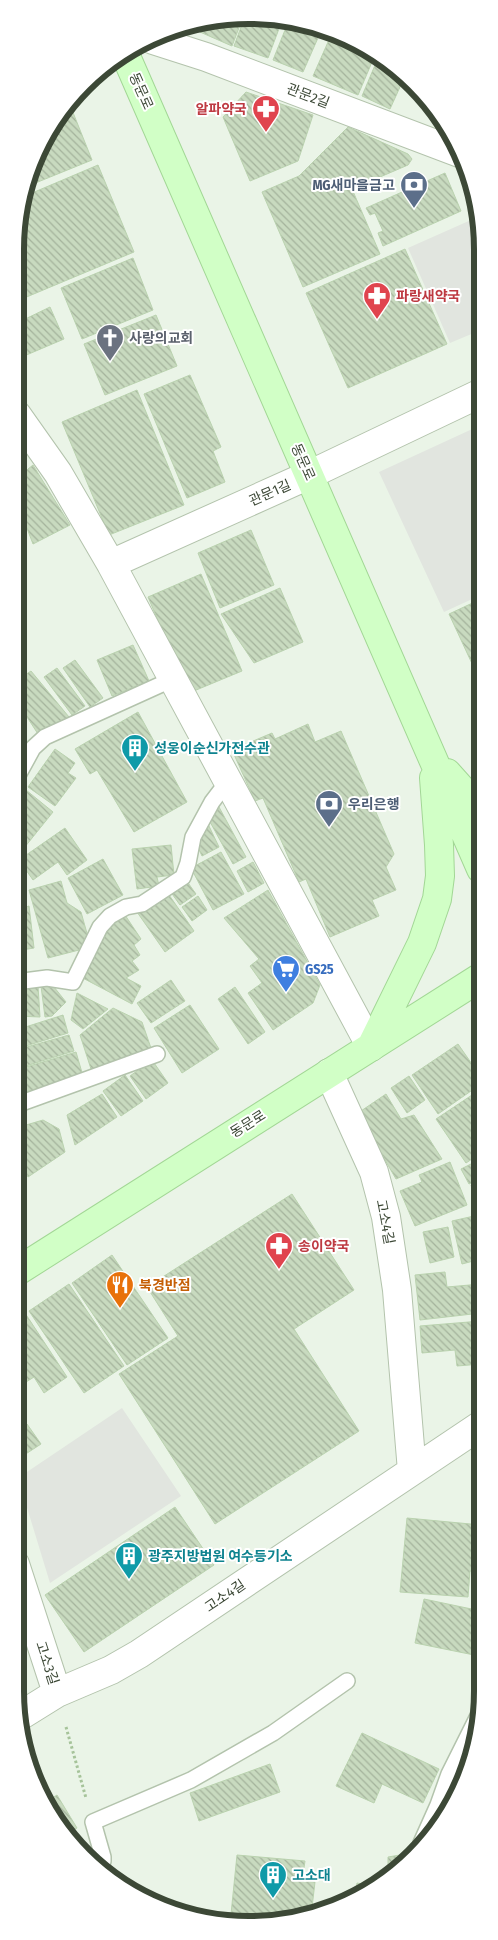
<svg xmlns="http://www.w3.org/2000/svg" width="498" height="1940" viewBox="0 0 498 1940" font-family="'Fira Sans Condensed','Noto Sans KR',sans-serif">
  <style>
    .parking { fill: #e1e5df }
    .building { fill: url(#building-back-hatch); stroke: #bad2af }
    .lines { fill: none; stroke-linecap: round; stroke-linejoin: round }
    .lane-casing { stroke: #b3c3ac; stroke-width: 18 }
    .street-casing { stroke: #b3c3ac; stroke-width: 30 }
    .secondary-casing { stroke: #a2d795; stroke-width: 30 }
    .path { stroke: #a6c39a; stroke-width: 3; stroke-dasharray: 2.5 2.5; stroke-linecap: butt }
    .lane { stroke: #fff; stroke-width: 15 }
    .street { stroke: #fff; stroke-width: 28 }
    .secondary { stroke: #d1ffc6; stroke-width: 28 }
    .labels { text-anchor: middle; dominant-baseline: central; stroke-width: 4; stroke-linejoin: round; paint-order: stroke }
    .street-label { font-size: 14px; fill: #3c4836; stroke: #fff }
    .health-label { font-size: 14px; font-weight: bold; fill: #be3a42; stroke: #fff; text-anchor: start }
    .service-label { font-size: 14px; font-weight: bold; fill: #4e5e75; stroke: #fff; text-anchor: end }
    .worship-label { font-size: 14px; font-weight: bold; fill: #5b616d; stroke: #fff; text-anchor: start }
    .culture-label { font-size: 14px; font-weight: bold; fill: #0d838f; stroke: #fff; text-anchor: start }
    .shop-label { font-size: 14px; font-weight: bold; fill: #366cbe; stroke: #fff; text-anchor: start }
    .food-label { font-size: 14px; font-weight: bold; fill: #c56008; stroke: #fff; text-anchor: start }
    .rim { fill: none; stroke: #3c4836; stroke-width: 6 }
  </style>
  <defs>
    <pattern id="building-back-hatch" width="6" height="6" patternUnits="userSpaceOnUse" patternTransform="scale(1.25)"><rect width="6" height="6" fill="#c8dabf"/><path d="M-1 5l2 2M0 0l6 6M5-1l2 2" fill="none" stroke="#a4b39c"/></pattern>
  </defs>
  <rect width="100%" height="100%" fill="#eaf4e7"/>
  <!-- parking -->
  <path class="parking" d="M480 216 481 330 450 343 408 248Z
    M481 425V595L444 612 379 472Z
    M122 1408 181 1496 50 1583 18 1478Z"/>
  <!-- building -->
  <path class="building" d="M280 17 283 18 268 58 234 46 244 19Z
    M242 20 232 46 200 32 192 23Z
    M289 20 321 31 303 72 273 60Z
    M332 33 353 39 375 55 358 95 313 76Z
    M378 58 405 76 390 109 362 96Z
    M246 92 313 115 298 161 250 181 223 117Z
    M70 105 92 160 28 186 46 132Z
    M348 127 408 154 412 159 408 165 352 189 380 254 303 287 262 192 299 176Z
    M98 165 134 252 17 301V218L25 196Z
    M445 173 461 211 383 246 378 233 383 231 375 213 370 215 366 208Z
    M405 249 447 344 348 388 306 293Z
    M133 258 153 310 82 339 61 288Z
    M50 307 64 339 17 359V323Z
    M156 315 177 366 105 395 84 344Z
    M190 375 221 447 213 451 225 482 187 498 144 394Z
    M137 390 184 505 109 535 62 422Z
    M17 442 24 453 19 456 25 466 17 472Z
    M33 465 70 525 33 544 17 502V478Z
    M17 515 24 543 17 545Z
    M251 530 274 585 220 608 198 553Z
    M201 574 242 671 189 693 148 597Z
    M280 588 303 642 254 663 221 614Z
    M17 599 25 613 16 619Z
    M481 599V683L449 614Z
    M133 645 149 681 112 696 97 660Z
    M75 660 103 698 90 707 63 668Z
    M57 668 85 706 72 715 44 677Z
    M31 671 69 717 38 734 16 700V681Z
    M138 712 187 802 134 832 97 770 90 774 75 749Z
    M308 724 315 742 341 731 394 854 386 867 396 890 372 900 379 916 330 937 306 879 299 882 263 798 255 801 232 750 272 733 275 739Z
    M55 749 75 763 68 773 76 778 55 806 28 787Z
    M26 790 53 812 16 858V802Z
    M219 807 246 857 233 864 209 820 213 810Z
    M208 824 219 847 202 856 197 845Z
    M65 828 87 860 67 875 58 862 33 880 19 860Z
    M171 845 174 875 157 877 159 886 137 889 132 849Z
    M221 852 244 894 213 910 191 868Z
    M103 859 123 895 87 914 68 878Z
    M253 862 264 883 248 892 237 871Z
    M186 880 196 894 180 905 170 891Z
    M61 881 67 903 81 912 88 937 79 950 48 958 29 890Z
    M268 890 320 985 313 1003 273 1030 248 993 262 983 250 966 259 959 224 918Z
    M167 892 194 931 165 952 137 912Z
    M198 896 207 910 192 921 182 907Z
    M29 906 34 948 16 951V910Z
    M125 915 141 939 134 945 140 955 132 961 139 970 126 978 141 986 132 1004 79 976 104 929Z
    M171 980 185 1001 151 1023 137 1003Z
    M38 986 40 1017 16 1016V989Z
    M41 986 54 987 66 1002 52 1016 45 1017Z
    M235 987 265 1032 248 1044 218 999Z
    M77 993 108 1009 83 1029 71 1020Z
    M190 1005 219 1049 182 1073 154 1028Z
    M113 1008 142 1022 152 1051 92 1072 80 1035Z
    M63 1015 68 1033 16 1049V1030Z
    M69 1035 74 1051 16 1069V1050Z
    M458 1044 481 1077V1084L438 1114 412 1075Z
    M76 1052 83 1076 19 1096 16 1086V1070Z
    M152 1060 168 1083 146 1099 130 1076Z
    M125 1075 143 1101 121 1116 103 1091Z
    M409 1076 425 1100 407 1113 391 1088Z
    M481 1089V1153L466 1163 436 1119Z
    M102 1094 117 1117 75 1145 67 1115Z
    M386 1094 401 1119 414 1115 442 1159 396 1179 358 1113Z
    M43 1120 59 1129 65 1152 28 1177 16 1149V1128Z
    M481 1159V1178L469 1184 461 1169Z
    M450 1162 467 1205 415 1226 400 1191 422 1182 419 1175Z
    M16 1168 23 1179 16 1184Z
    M481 1182V1220L471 1185Z
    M292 1194 354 1290 294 1329 359 1431 215 1524 119 1374 178 1336 147 1287Z
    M474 1216 481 1248V1259L462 1264 452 1221Z
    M448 1227 454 1257 430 1263 423 1232Z
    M112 1255 168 1338 127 1365 72 1283Z
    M445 1272 447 1287 481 1284V1313L420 1320 415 1275Z
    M69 1284 124 1366 84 1393 29 1311Z
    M25 1313 67 1377 44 1393 34 1377 15 1389 16 1319Z
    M481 1321V1364L457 1366 455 1350 422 1353 420 1326Z
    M15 1403 26 1422 15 1429Z
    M27 1424 41 1444 15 1461V1432Z
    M175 1507 214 1565 84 1652 45 1595Z
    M407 1518 481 1525V1572L470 1571 468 1597 400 1592Z
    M424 1599 481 1611 479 1656 415 1643Z
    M362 1733 439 1769 423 1803 382 1784 374 1803 336 1786Z
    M30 1764 46 1788 40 1792 33 1780Z
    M270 1764 280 1792 199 1821 190 1793Z
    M57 1795 77 1828 66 1834 46 1802Z
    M443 1805 452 1806 441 1820Z
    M406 1854 402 1864 398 1869 388 1867V1857Z
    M237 1855 305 1861 302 1881 315 1882 311 1916 230 1924Z
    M380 1870 395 1872 392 1876 378 1883Z
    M357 1883 373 1886 355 1895Z"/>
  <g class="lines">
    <defs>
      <path id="lane" d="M16 779 33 748 45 737 173 679
        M16 982 47 978 73 982 100 927 110 916 126 907 142 904 183 877 188 863 193 837 212 802 228 781
        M16 1105 157 1054
        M421 1843 438 1805 449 1774 478 1716 481 1705
        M101 1867 103 1861V1857L93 1822 191 1780 273 1733 347 1681"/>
      <path id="street" d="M153 40 206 57 462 154
        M17 415 58 473 111 564 371 1047
        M111 564 309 475 481 393
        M329 1073 374 1172 386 1217 397 1290 412 1471
        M15 1564 57 1693 20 1716
        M57 1693 111 1670 139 1654 481 1425"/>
      <path id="secondary" d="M125 54 481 869
        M447 773 481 811
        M371 1047 422 943 437 899 440 876 439 845 434 778
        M16 1272 481 977"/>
    </defs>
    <!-- lane casing -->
    <use href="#lane" class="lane-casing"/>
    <!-- street casing -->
    <use href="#street" class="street-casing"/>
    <!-- secondary casing -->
    <use href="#secondary" class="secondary-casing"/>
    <!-- path -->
    <path class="path" d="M66 1727 86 1798"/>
    <!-- lane -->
    <use href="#lane" class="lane"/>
    <!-- street -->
    <use href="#street" class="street"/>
    <!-- secondary -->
    <use href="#secondary" class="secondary"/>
  </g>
  <!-- icons -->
  <defs>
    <symbol id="pharmacy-pin" viewBox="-11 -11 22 30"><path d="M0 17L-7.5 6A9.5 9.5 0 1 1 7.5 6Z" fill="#e0444e" stroke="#fff"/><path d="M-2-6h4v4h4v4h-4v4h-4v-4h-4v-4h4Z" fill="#fff"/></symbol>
    <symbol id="bank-pin" viewBox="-11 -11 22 30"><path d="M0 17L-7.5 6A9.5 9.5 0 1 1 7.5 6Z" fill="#5c6f8a" stroke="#fff"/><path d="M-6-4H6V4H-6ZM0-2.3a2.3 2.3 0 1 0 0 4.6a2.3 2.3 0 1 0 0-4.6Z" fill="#fff"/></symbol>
    <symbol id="church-pin" viewBox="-11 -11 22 30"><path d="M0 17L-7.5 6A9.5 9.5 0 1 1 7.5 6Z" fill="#6b7280" stroke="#fff"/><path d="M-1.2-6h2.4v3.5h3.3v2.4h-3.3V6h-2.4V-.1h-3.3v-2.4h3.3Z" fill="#fff"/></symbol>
    <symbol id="building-pin" viewBox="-11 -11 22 30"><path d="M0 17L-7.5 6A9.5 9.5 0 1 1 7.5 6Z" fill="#0f9aa8" stroke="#fff"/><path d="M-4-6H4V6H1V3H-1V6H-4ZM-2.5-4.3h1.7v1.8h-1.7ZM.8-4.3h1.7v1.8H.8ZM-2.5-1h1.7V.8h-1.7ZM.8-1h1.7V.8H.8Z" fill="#fff"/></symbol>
    <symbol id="supermarket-pin" viewBox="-11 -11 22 30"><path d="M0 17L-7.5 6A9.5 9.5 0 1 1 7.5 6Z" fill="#3f7fe0" stroke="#fff"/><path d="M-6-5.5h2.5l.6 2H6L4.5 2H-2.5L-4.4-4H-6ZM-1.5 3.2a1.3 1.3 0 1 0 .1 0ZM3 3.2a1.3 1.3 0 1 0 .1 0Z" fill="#fff"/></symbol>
    <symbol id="restaurant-pin" viewBox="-11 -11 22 30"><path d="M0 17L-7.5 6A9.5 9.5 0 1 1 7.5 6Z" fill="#e8710a" stroke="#fff"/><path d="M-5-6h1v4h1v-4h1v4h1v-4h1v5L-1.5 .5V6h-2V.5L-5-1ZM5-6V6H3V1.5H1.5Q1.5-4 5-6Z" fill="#fff"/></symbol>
  </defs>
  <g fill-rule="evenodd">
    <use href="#pharmacy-pin" x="250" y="93" width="32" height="43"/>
    <use href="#bank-pin" x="398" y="169" width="32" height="43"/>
    <use href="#pharmacy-pin" x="361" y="280" width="32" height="43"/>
    <use href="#church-pin" x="94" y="322" width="32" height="43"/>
    <use href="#building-pin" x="119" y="732" width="32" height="43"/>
    <use href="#bank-pin" x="313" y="788" width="32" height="43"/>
    <use href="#supermarket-pin" x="270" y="953" width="32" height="43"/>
    <use href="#pharmacy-pin" x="263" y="1230" width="32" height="43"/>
    <use href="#restaurant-pin" x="104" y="1269" width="32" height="43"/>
    <use href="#building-pin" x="113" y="1540" width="32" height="43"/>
    <use href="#building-pin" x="257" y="1859" width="32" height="43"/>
  </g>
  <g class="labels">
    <!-- street labels -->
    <g class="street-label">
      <text transform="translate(141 91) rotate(66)">동문로</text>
      <text transform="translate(308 96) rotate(21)">관문2길</text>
      <text transform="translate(303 462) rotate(66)">동문로</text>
      <text transform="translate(270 493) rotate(-24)">관문1길</text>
      <text transform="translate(248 1124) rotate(-32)">동문로</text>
      <text transform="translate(385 1222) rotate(79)">고소4길</text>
      <text transform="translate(225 1596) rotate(-34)">고소4길</text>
      <text transform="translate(47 1663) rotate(72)">고소3길</text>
    </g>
    <!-- health labels -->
    <g class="health-label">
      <text x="247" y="109" text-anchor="end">알파약국</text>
      <text x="396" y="296">파랑새약국</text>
      <text x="298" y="1246">송이약국</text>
    </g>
    <!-- service labels -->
    <g class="service-label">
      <text x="395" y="185">MG새마을금고</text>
      <text x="348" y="804" text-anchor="start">우리은행</text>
    </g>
    <!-- worship labels -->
    <g class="worship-label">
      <text x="129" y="338">사랑의교회</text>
    </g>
    <!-- culture labels -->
    <g class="culture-label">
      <text x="154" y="748">성웅이순신가전수관</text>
      <text x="148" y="1556">광주지방법원 여수등기소</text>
      <text x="292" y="1875">고소대</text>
    </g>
    <!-- shop labels -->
    <g class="shop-label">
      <text x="305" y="969">GS25</text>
    </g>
    <!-- food labels -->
    <g class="food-label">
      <text x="139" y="1285">북경반점</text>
    </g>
  </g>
  <!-- crop -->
  <path d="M0 0H498V1940H0ZM249 24H249A225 225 0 0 1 474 249V1691A225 225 0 0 1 249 1916H249A225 225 0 0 1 24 1691V249A225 225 0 0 1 249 24Z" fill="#fff" fill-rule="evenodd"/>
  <path class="rim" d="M249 24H249A225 225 0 0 1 474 249V1691A225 225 0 0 1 249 1916H249A225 225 0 0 1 24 1691V249A225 225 0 0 1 249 24Z"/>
</svg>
